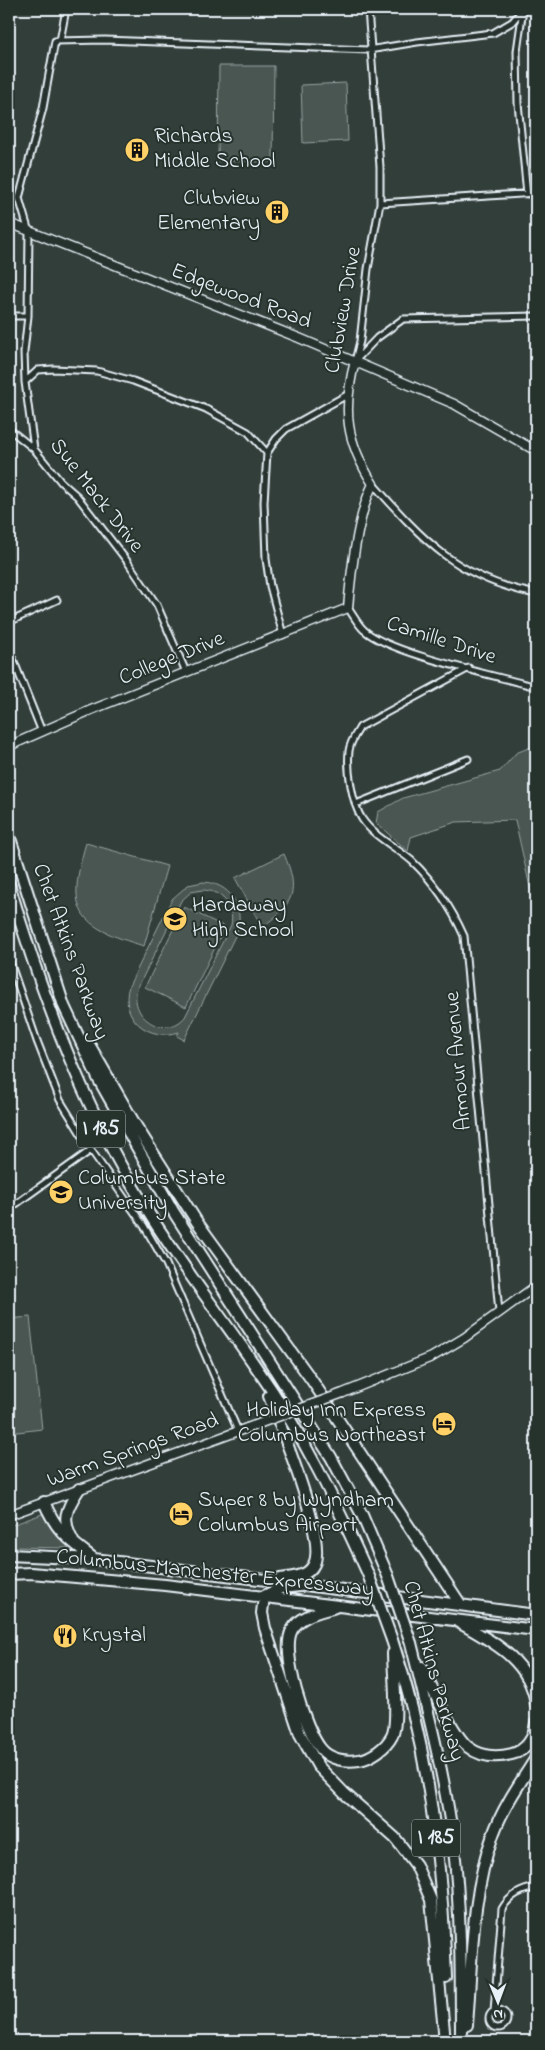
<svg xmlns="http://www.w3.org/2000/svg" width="545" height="2050" viewBox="0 0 545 2050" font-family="'Indie Flower',sans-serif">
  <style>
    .green { fill: #495651; stroke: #98a4a4; fill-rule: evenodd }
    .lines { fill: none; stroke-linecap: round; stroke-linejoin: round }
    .street-casing { stroke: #e8f1f8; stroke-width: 9 }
    .secondary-casing { stroke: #e8f1f8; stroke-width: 11 }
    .highway-casing { stroke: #e8f1f8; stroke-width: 14 }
    .street { stroke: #26332d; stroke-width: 5 }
    .secondary { stroke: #26332d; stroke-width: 8 }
    .highway { stroke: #26332d; stroke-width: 10 }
    .secondary-bridge-casing { stroke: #e8f1f8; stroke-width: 11; stroke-linecap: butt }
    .highway-bridge-casing { stroke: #e8f1f8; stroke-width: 14; stroke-linecap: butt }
    .secondary-bridge { stroke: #26332d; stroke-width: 8 }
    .highway-bridge { stroke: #26332d; stroke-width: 10 }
    .labels { text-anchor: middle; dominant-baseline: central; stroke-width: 4; stroke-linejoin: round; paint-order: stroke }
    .shield { fill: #26332d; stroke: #aeb8bb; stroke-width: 1 }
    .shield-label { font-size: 21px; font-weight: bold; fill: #e8f1f8 }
    .poi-label { font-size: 22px; fill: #e8f1f8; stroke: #26332d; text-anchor: start }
    .street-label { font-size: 22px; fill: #e8f1f8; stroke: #26332d }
  </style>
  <rect width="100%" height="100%" fill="#323e39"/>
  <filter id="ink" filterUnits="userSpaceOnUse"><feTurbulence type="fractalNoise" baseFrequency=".02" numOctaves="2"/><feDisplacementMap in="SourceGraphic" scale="10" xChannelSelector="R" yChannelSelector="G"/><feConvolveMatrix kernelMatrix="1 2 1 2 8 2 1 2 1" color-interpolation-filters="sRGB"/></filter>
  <g filter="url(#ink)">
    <!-- green -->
    <path class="green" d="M219 66H274L273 162 218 161Z
      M346 83 348 141 303 143 301 85Z
      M536 745V843L534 844 536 857V900L533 901 515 820 456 822 411 837 408 851 376 823 378 812 403 798 500 771 516 753Z
      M86 843 167 866 144 946C76 926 66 911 86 843Z
      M284 854C300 891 294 904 262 927L235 878Z
      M203 882C230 883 245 907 237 932L184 1040 177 1036 179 1032C149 1042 119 1018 129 986L172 899 188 885ZM202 890C221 890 235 906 231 925L185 1017C165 1040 129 1018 137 989L181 901 191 892Z
      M184 907 225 927 186 1007 145 987Z
      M30 1317 42 1429 9 1433V1319Z
      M45 1513 70 1548 9 1547V1526Z"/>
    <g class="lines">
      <defs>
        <path id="street" d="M523 9 517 51 518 103 527 194
          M60 41 66 9
          M380 203 536 193
          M9 316H28
          M355 361 360 341 368 269 380 203V167L368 9
          M355 361 377 338 403 319 536 316
          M25 382 38 370 53 369 97 371 133 381 206 409 248 432 267 453
          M9 429 34 449
          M373 484C424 541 458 579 536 594
          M348 608C353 615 358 625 364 630 390 654 498 676 536 687
          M9 622 57 600
          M283 635 270 586 266 559 264 502 267 453 276 439 286 429 347 395
          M9 649 42 732
          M469 668 360 727C355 735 350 742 349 751 347 770 352 803 362 819 374 837 396 847 412 861 434 882 452 909 464 936L499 1312
          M186 672 157 605 127 561 77 496 61 482 34 449 25 382 24 352 28 316 29 232 19 198 43 108 55 41 105 40 369 50 417 42 493 33 512 22 523 9
          M356 804 468 759
          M9 959 37 1041 60 1100 91 1150 144 1226 166 1264 238 1431
          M9 1209 91 1150
          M489 2019a9 9 0 1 1 18 0a9 9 0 1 1-18 0Z
          M494 2011 502 1909C510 1895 521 1890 536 1887"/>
        <path id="secondary" d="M9 223 299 338 454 404 536 451
          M9 746 91 710 348 608C351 572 357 516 373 484 346 441 342 411 355 361
          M343 1393 432 1357 464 1338 536 1286
          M9 1515 247 1428"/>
        <path id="highway" d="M9 835 64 1006 99 1080 173 1211 331 1457 362 1515 388 1576
          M9 884C41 994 82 1104 142 1202 177 1261 220 1314 258 1370 302 1432 337 1505 368 1574
          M90 1046 136 1126 197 1222 311 1379 461 1605
          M269 1396C280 1426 327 1538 314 1564 308 1577 293 1577 280 1579
          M44 1502C57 1532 68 1539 93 1558
          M73 1541C61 1520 66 1509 79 1489
          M9 1555 94 1559 291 1583
          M9 1574 31 1573 165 1585 536 1630
          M305 1585 536 1615
          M310 1585 281 1588 264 1596 262 1613 265 1628 300 1734 318 1766 344 1793 395 1838 416 1865 431 1900 445 2041
          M335 1607C320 1612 300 1615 292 1630 280 1651 305 1730 321 1749 330 1760 346 1762 359 1760 371 1758 386 1748 392 1736 399 1723 393 1671 393 1653
          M458 1622C493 1642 530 1660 536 1704
          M392 1640C429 1749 442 1863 446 1978
          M411 1643C427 1708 444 1773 453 1840 461 1907 461 1974 461 2041
          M422 1667C430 1685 454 1736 468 1747 481 1757 497 1758 512 1754 527 1750 534 1738 536 1723
          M467 2025C472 1963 471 1895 493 1835 503 1807 520 1783 536 1758"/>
      </defs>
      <!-- street casing -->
      <use href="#street" class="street-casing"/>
      <!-- secondary casing -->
      <use href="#secondary" class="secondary-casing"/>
      <!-- highway casing -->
      <use href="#highway" class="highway-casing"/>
      <!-- street -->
      <use href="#street" class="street"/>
      <!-- secondary -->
      <use href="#secondary" class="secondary"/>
      <!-- highway -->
      <use href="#highway" class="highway"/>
      <defs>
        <path id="secondary-bridge" d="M247 1428 343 1393"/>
        <path id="highway-bridge" d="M368 1574 392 1640
          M388 1576 411 1643"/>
      </defs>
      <!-- secondary-bridge casing -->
      <use href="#secondary-bridge" class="secondary-bridge-casing"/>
      <!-- highway-bridge casing -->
      <use href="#highway-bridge" class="highway-bridge-casing"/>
      <!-- secondary-bridge -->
      <use href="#secondary-bridge" class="secondary-bridge"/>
      <!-- highway-bridge -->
      <use href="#highway-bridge" class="highway-bridge"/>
    </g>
  </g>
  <!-- icons -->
  <defs>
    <symbol id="building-disc" viewBox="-11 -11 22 22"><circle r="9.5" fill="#ffd166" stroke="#26332d"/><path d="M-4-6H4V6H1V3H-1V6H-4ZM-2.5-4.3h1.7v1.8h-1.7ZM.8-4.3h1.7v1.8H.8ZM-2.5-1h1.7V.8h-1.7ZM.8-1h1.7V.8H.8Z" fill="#111"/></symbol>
    <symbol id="school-disc" viewBox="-11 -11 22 22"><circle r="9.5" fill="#ffd166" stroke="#26332d"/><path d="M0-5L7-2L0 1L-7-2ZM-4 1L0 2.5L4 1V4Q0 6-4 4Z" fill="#111"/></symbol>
    <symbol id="university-disc" viewBox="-11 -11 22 22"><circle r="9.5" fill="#ffd166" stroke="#26332d"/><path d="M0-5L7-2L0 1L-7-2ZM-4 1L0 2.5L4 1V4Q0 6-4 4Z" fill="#111"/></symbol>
    <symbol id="hotel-disc" viewBox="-11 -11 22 22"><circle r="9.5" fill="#ffd166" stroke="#26332d"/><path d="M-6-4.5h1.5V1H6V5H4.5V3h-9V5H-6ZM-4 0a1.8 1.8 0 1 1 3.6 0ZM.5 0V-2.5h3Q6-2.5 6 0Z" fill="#111"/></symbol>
    <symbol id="restaurant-disc" viewBox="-11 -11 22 22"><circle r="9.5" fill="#ffd166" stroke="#26332d"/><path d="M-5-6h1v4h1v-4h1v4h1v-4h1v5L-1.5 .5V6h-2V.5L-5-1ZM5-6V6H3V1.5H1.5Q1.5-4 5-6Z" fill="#111"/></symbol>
  </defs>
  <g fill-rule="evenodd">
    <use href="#building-disc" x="123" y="136" width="28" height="28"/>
    <use href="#building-disc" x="263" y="198" width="28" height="28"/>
    <use href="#school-disc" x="161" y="905" width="28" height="28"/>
    <use href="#university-disc" x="47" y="1178" width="28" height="28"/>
    <use href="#hotel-disc" x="430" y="1410" width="28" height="28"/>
    <use href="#hotel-disc" x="167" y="1500" width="28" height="28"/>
    <use href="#restaurant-disc" x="51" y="1622" width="28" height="28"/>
  </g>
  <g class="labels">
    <!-- shield labels -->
    <g class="shield">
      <rect x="77" y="1110.5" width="48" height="37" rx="4"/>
      <rect x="412" y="1819.5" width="48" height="37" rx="4"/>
    </g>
    <g class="shield-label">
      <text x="101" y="1129">I 185</text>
      <text x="436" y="1838">I 185</text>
    </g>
    <!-- poi labels -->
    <g class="poi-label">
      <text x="154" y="137">Richards<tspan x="154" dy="25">Middle School</tspan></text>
      <text x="260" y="199" text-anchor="end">Clubview<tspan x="260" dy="25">Elementary</tspan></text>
      <text x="192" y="906">Hardaway<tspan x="192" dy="25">High School</tspan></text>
      <text x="78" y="1179">Columbus State<tspan x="78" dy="25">University</tspan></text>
      <text x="426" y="1411" text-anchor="end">Holiday Inn Express<tspan x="426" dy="25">Columbus Northeast</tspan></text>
      <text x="198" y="1501">Super 8 by Wyndham<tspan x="198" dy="25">Columbus Airport</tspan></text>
      <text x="82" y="1636">Krystal</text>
    </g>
    <!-- street labels -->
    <g class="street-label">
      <text transform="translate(241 297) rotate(21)">Edgewood Road</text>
      <text transform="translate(344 310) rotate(-80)">Clubview Drive</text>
      <text transform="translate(96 496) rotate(52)">Sue Mack Drive</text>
      <text transform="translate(441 641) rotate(18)">Camille Drive</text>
      <text transform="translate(172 659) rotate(-22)">College Drive</text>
      <text transform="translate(70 952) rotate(70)">Chet Atkins Parkway</text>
      <text transform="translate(459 1061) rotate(-95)">Armour Avenue</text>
      <text transform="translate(133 1451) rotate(-20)">Warm Springs Road</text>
      <text transform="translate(215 1574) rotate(6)">Columbus-Manchester Expressway</text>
      <text transform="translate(433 1671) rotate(75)">Chet Atkins Parkway</text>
    </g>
  </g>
  <!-- margin -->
  <rect width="545" height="2050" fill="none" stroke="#26332d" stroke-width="30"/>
  <rect x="15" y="15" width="515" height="2020" fill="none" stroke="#e8f1f8" stroke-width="2" filter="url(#ink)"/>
  <!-- north arrow -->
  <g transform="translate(498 2002) rotate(179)" stroke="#26332d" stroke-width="4" paint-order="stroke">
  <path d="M0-4L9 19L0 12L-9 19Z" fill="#e8f1f8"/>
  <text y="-8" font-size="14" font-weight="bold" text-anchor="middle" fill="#e8f1f8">N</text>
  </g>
</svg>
